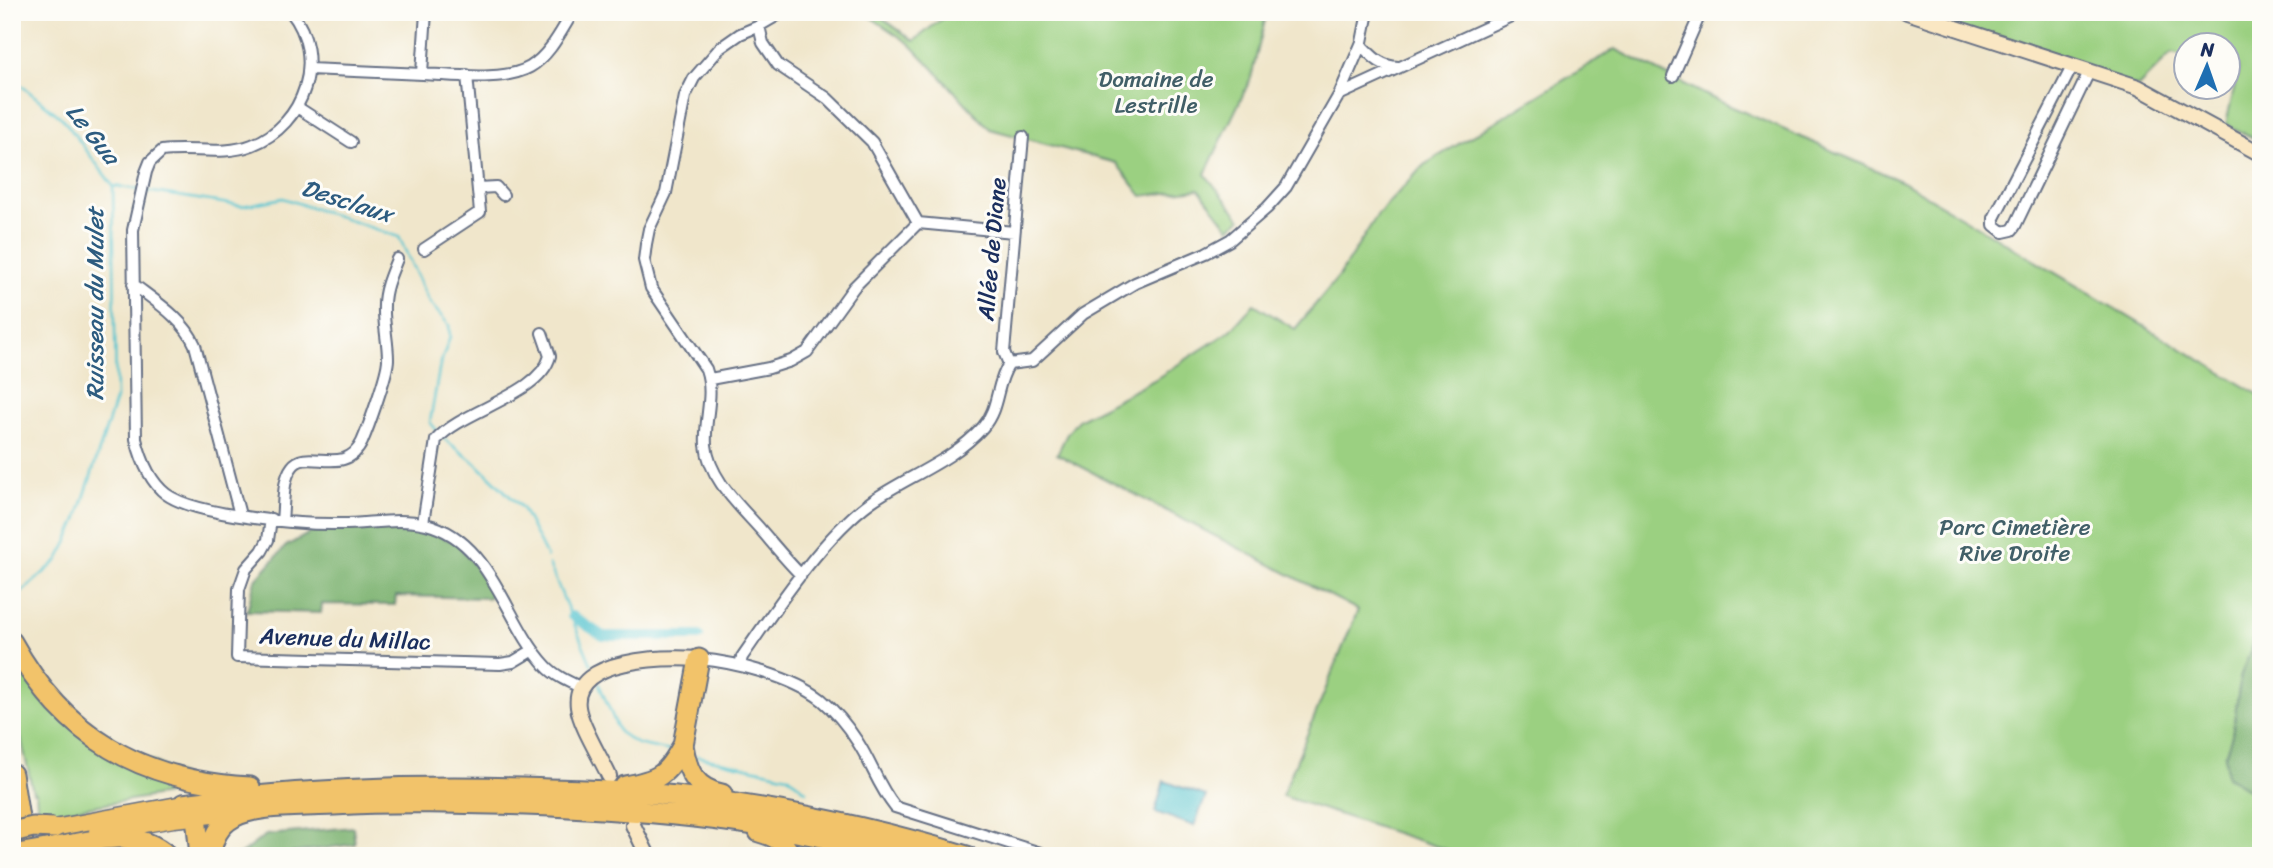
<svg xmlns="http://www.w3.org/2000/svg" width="2273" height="868" viewBox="0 0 2273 868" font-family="Sriracha,sans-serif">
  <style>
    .green { fill: #9bd081; stroke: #5b8070; stroke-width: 2 }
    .forest { fill: #7cb26f; stroke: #4c7066; stroke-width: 2 }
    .water { fill: #58c5d0; stroke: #3a7a97; stroke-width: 2 }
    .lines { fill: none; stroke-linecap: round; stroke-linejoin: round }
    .stream { stroke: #58c5d0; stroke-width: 2.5 }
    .canal { stroke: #58c5d0; stroke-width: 10 }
    .street-casing { stroke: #666f84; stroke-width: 14 }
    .secondary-casing { stroke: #666f84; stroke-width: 18 }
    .primary-casing { stroke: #666f84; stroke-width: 19 }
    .highway-casing { stroke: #666f84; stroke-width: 23 }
    .street { stroke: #fff; stroke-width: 10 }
    .secondary { stroke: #fae7c3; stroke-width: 14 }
    .primary { stroke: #f2c36a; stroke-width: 16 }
    .highway { stroke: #f2c36a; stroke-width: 19 }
    .highway-bridge-casing { stroke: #666f84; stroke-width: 23; stroke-linecap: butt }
    .highway-bridge { stroke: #f2c36a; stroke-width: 19 }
    .labels { text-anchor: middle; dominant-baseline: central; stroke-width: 6; stroke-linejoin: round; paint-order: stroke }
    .park-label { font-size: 23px; fill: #415f68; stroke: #fdfcf7 }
    .street-label { font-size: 23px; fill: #1b2f5e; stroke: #fdfcf7 }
    .water-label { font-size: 24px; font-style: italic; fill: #2d5c80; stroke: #fdfcf7 }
  </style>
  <rect width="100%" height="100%" fill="#fdfcf7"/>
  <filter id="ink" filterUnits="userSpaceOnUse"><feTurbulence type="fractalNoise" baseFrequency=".0143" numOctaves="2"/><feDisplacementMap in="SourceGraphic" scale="14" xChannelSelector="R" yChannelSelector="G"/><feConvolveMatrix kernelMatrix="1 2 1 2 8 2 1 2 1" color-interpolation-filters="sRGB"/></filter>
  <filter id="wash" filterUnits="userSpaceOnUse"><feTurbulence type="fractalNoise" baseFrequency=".00686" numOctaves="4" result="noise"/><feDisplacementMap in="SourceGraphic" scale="28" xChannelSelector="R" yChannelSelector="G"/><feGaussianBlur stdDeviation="1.57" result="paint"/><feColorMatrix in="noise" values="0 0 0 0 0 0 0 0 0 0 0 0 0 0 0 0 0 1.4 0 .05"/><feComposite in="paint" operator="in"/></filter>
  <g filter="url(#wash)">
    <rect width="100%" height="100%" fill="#f0e6cb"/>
    <!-- green -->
    <path class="green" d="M863 12H874L914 41 950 12H1267L1251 78 1205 174 1241 219 1229 228 1199 189 1142 196 1116 163 990 129 910 44Z
      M1909 12H2261V142L2226 124 2239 67 2228 64V46H2186L2185 56 2172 53 2138 87Z
      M1615 49 1712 98 1903 182 2261 396V592L2255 639 2241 675 2232 735 2225 756 2227 776 2261 798 2252 849 2241 856H1466L1282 796 1358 610 1057 454 1067 434 1078 420 1154 380 1230 331 1254 304 1295 329 1339 276 1378 214 1424 165Z
      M12 652 55 710 204 788 38 815 36 793 33 792 12 698Z"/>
    <!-- forest -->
    <path class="forest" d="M384 526 422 529 457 543 493 590 489 598 396 596 395 605 322 604 321 613 247 611 255 580 286 546 319 528Z
      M2261 592V798L2227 776 2225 756 2232 735 2241 675 2255 639Z
      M353 827 355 844 292 853V856H238L266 835Z"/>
    <!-- water -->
    <path class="water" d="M1164 781 1206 796 1194 826 1155 812Z"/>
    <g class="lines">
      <!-- stream -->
      <path class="stream" d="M12 78 63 119 113 186
        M113 186 140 190
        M146 191 242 206 283 198 399 237 429 302 449 325 450 337 440 365 430 422 438 432
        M443 438 478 465 522 508 547 557
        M549 564 591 664
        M12 601 58 560 67 543 77 520 116 398 113 186
        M599 684 619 732 637 744 670 751
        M697 756 788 776 806 791"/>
      <!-- canal -->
      <path class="canal" d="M572 616 603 636H699"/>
    </g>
  </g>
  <g filter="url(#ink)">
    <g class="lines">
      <defs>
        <path id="street" d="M291 12C327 57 305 125 252 145 224 156 191 147 162 151L150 162 146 172 133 230 136 439C141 459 149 481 166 494 196 516 302 525 342 524 369 524 400 517 426 524 493 541 504 621 546 666 555 676 569 682 582 688
          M783 12 759 26 740 34 720 48 694 78 685 96 666 193 649 229 646 244 644 260 651 288 706 369C715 395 704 419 706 445 709 479 740 506 761 530 774 545 787 561 801 575
          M759 26 763 43 778 65 827 98 872 142 918 223 1014 232
          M1361 45C1373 57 1380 66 1398 67
          M2073 65 1994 218V225L2003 232 2012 230 2015 226 2090 70
          M309 69C347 71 385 72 423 74 453 75 504 82 530 67 550 55 561 31 573 12
          M422 73 426 12
          M1673 76 1701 12
          M1339 95 1520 12
          M297 107 351 142
          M478 188 496 187 503 195
          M424 249 480 212 467 75
          M133 284C155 301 184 319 195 345L240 515
          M1009 364 1004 352 1023 137
          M710 379 769 368 791 361 807 352 854 287 918 223
          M271 519 268 540 262 551 246 569 239 589 237 657 500 664 513 662 533 650
          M282 520C284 505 282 480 292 467 306 446 345 478 362 442 368 428 388 373 388 359 388 341 383 323 384 305 384 289 391 274 397 259
          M423 523 436 440C462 410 540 395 550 356L542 333
          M699 659C735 662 793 677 822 700 835 711 848 727 857 741 872 764 878 786 895 807L1050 856
          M740 665 742 657C776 608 824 535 872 501 908 476 953 461 983 427 1000 407 995 385 1009 364L1032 361 1083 314 1135 283 1206 253 1230 240 1267 208 1286 187 1339 95 1362 42 1368 12"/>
        <path id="secondary" d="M1907 12 2138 87 2261 154
          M609 776C601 758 580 725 578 707 571 657 668 657 699 659
          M633 825 648 856"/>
        <path id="primary" d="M54 828 183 804
          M97 832 174 819 241 812"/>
        <path id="highway" d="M12 642C65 738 141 781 250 787
          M699 659 683 745C687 771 695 789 722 794
          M12 774 25 856
          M625 786C659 780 666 776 683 745
          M183 804C296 789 408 785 522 788 574 790 625 790 676 796 775 807 872 827 967 856
          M183 804 194 811 196 816 200 856
          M759 832C774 836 784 841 791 856
          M57 847C96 840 136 827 168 856
          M211 856C212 839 219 825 234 817 255 805 309 806 334 805 397 801 461 803 525 805 655 810 777 822 903 856
          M824 856 844 852 861 853"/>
      </defs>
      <!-- street casing -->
      <use href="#street" class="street-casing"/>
      <!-- secondary casing -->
      <use href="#secondary" class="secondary-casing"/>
      <!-- primary casing -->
      <use href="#primary" class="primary-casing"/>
      <!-- highway casing -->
      <use href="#highway" class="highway-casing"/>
      <!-- street -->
      <use href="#street" class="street"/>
      <!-- secondary -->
      <use href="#secondary" class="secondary"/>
      <!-- primary -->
      <use href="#primary" class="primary"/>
      <!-- highway -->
      <use href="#highway" class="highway"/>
      <defs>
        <path id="highway-bridge" d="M12 832 33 827 54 828
          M12 855 57 847"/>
      </defs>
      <!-- highway-bridge casing -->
      <use href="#highway-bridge" class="highway-bridge-casing"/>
      <!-- highway-bridge -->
      <use href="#highway-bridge" class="highway-bridge"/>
    </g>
  </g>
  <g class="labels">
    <!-- park labels -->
    <g class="park-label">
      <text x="1156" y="79">Domaine de<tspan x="1156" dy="26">Lestrille</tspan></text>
      <text x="2015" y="527">Parc Cimetière<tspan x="2015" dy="26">Rive Droite</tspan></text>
    </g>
    <!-- street labels -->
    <g class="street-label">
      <text transform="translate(992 249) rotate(-85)">Allée de Diane</text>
      <text transform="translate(345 639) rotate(2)">Avenue du Millac</text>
    </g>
    <!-- water labels -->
    <g class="water-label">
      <text transform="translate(93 134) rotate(51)">Le Gua</text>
      <text transform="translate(347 201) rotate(18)">Desclaux</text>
      <text transform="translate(95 304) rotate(-90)">Ruisseau du Mulet</text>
    </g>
  </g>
  <!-- margin -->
  <rect width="2273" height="868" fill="none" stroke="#fdfcf7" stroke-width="42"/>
  <!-- north arrow -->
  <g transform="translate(2207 66) rotate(2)"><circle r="33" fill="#fdfcf7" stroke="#a3aaba" stroke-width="2"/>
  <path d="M0-5L12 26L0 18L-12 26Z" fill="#1f6fb2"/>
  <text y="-10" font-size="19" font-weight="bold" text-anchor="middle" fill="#1b2f5e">N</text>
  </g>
</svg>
